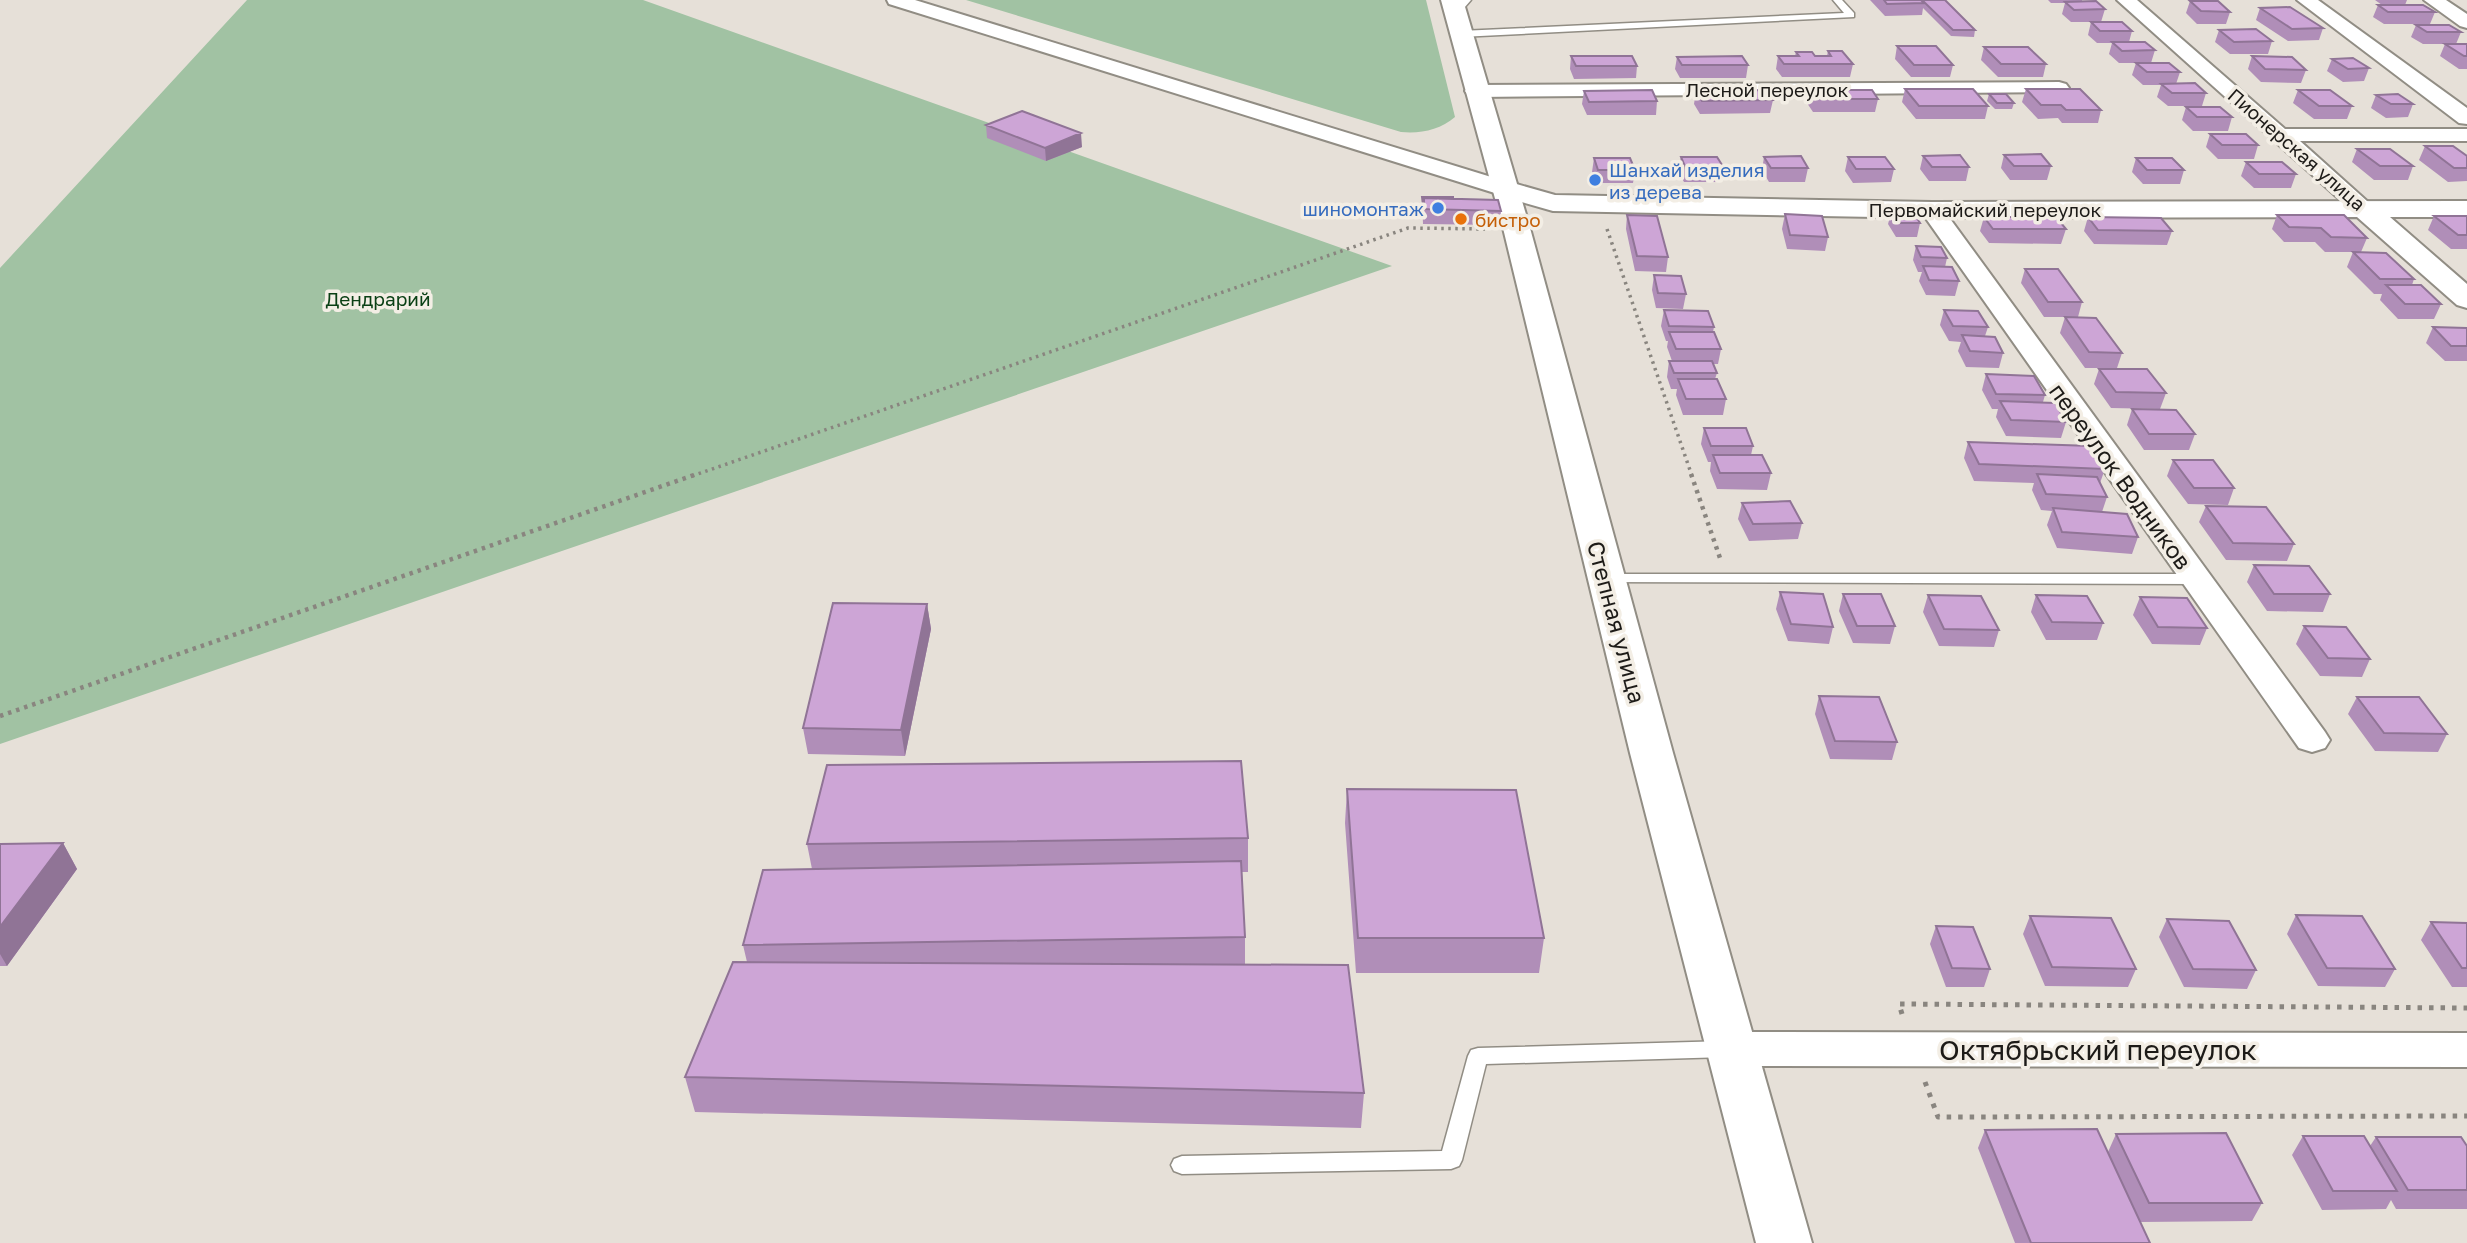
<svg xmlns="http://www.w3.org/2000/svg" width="2467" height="1243" viewBox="0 0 2467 1243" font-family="'Golos Text',sans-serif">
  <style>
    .green { fill: #a1c2a3 }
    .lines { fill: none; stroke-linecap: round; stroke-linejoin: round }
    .service-casing { stroke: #918d84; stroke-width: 3 }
    .minor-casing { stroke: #918d84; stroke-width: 4 }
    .tertiary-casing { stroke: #918d84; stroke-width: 4 }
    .secondary-casing { stroke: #918d84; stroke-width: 4 }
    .path-far2 { stroke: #89857f; stroke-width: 3.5; stroke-dasharray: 2.5 4.5; stroke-linecap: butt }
    .path-far1 { stroke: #89857f; stroke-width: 4.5; stroke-dasharray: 3.5 5; stroke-linecap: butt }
    .path { stroke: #89857f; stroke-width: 5; stroke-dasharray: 4.5 7; stroke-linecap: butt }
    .service { fill: #fff; fill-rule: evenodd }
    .minor { fill: #fff; fill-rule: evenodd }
    .tertiary { fill: #fff; fill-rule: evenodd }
    .secondary { fill: #fff; fill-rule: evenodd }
    .wall { fill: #b08eb8 }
    .shaded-wall { fill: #907496 }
    .building { fill: #cda5d6; stroke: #907496; stroke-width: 2 }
    .shop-dot { fill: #3f7fe0; stroke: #f3eee5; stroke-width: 2.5 }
    .food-dot { fill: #e8710a; stroke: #f3eee5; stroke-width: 2.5 }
    .labels { text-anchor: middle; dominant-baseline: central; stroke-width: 7; stroke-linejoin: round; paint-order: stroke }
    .far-street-label { font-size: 19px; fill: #1d1b18; stroke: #f3eee5 }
    .far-shop-label { font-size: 19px; fill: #366cbe; stroke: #f3eee5; text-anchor: start }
    .far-food-label { font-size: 19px; fill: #c56008; stroke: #f3eee5; text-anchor: start }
    .far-park-label { font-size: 19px; fill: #0a4015; stroke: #f3eee5 }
    .street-label { font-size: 23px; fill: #1d1b18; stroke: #f3eee5 }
    .near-street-label { font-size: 28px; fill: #1d1b18; stroke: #f3eee5 }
  </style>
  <rect width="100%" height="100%" fill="#e6e0d8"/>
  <!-- green -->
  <path class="green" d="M247 0H643L1392 266 0 744V268Z
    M966 0H1426L1455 117C1440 130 1420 134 1401 132Z"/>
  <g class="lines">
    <defs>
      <path id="service" d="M1462 0H1471L1458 15H1452V11Z
        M1833 0H1842L1854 13V17L1460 37 1455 34 1460 31 1844 13Z
        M1606 574H2195L2203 579 2195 584 1601 582 1598 579Z
        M1727 1041 1734 1043 1737 1049 1734 1055 1727 1057 1486 1064 1462 1160 1459 1166 1451 1169 1182 1174 1174 1171 1171 1165 1174 1159 1182 1156 1442 1151 1468 1056 1471 1050 1478 1048Z"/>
      <path id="minor" d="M887 0H915L1514 184 1517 189 1514 194H1498L889 4Z
        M2117 0H2137L2285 129H2467V141H2300L2377 210 2373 215H2357Z
        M2297 0H2318L2467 108V124L2459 123Z
        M2424 0H2446L2467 14V28L2460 26Z
        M2059 82 2066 84 2069 88 2066 92 1475 97 1468 95 1465 91 1468 87 1475 85Z
        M1932 203 1940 205 2325 732 2330 740 2325 748 2312 752 2299 748 1920 210 1924 205Z
        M1730 1032 2467 1033V1067L1730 1066 1715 1061 1708 1049 1715 1037Z"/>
      <path id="tertiary" d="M1506 181 1555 195 1932 202 2467 201V217H2390L2467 284V308L2457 305 2357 217 1932 218 1553 211 1497 195 1493 189 1497 183Z"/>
      <path id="secondary" d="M1441 0H1463L1530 228 1673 753 1812 1243H1756L1630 753 1503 228Z"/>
    </defs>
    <!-- service casing -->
    <use href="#service" class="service-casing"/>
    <!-- minor casing -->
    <use href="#minor" class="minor-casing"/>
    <!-- tertiary casing -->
    <use href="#tertiary" class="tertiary-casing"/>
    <!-- secondary casing -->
    <use href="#secondary" class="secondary-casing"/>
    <!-- path-far2 -->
    <path class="path-far2" d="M1607 229 1692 476
      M692 476 1408 228 1485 229"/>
    <!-- path-far1 -->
    <path class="path-far1" d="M1691 474 1720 558
      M0 716 697 474"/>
    <!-- path -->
    <path class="path" d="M1902 1014 1899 1004 2467 1008
      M1925 1082 1938 1117 2467 1116"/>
    <!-- service -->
    <use href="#service" class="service"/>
    <!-- minor -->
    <use href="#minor" class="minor"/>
    <!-- tertiary -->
    <use href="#tertiary" class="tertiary"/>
    <!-- secondary -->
    <use href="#secondary" class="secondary"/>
  </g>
  <!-- wall -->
  <path class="wall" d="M1870 0H1945L1975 30 1974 37 1951 36 1923 8 1922 15 1885 16Z
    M2048 0H2082V1L2105 9 2101 22H2071L2062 14 2065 3H2051Z
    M2375 0H2407L2405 5 2435 12 2430 24H2384L2373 17 2378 5H2382Z
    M2190 1 2230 12 2226 24H2197L2186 13Z
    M2260 8 2323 28 2319 40 2288 41 2256 20Z
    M2091 22 2132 31 2129 42 2155 50 2151 63 2180 72 2176 84 2206 93 2202 106H2168L2157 97 2161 85H2143L2132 75 2136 63H2119L2109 54 2112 43H2097L2088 35Z
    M2416 25 2461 32 2456 44H2467V69H2459L2440 56 2445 44H2423L2411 37Z
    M2219 30 2272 41 2268 54H2230L2215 42Z
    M1897 46 1953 65 1950 77H1911L1895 59Z
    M1984 47 2046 64 2043 77H1998L1981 60Z
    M1828 51 1853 64 1850 77H1782L1776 69 1778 56H1795L1796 52 1815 56H1827Z
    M1571 56 1637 66 1636 78 1574 79 1570 69Z
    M2252 56 2306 70 2301 83 2261 82 2248 69Z
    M1677 57 1748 65 1746 78H1680L1675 69Z
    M2332 59 2369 68 2364 81 2343 82 2327 71Z
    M1905 89 1988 106 1985 119H1916L1902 102Z
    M2026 89 2101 110 2098 123H2062L2058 118 2038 119 2022 102Z
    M1809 90 1878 99 1875 112H1813L1807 103Z
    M2298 90 2352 106 2347 119H2314L2293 103Z
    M1584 91 1657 101 1656 115H1587L1582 104Z
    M1696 91 1773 100 1770 113 1700 114 1694 104Z
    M1989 94 2014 103 2012 109H1995L1987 101Z
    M2376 95 2413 104 2408 117 2386 118 2371 108Z
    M2186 107 2232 117 2228 131H2193L2182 120Z
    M986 125 1082 147 1046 161 987 138Z
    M2210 134 2258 145 2254 159H2218L2206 147Z
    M2425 146 2467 156V181L2448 182 2419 160Z
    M2357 149 2413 166 2408 180H2374L2352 162Z
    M2004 155 2051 166 2047 180H2010L2001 168Z
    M1923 156 1969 167 1966 181H1929L1920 169Z
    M1681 157 1724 168 1721 182H1684L1678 171Z
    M1764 157 1808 168 1805 182H1769L1762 170Z
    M1848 157 1894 169 1891 182 1853 183 1845 171Z
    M1594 158 1635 170 1633 183H1596L1592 172Z
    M2136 158 2184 170 2180 184H2143L2132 172Z
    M2246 162 2296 174 2291 188H2254L2241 176Z
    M1422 197 1453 199 1501 211 1500 225 1423 224Z
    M1892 210 1920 223 1917 237H1896L1888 224Z
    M1785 214 1828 237 1825 251 1787 249 1782 229Z
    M1627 215 1668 257 1666 272 1635 271 1626 229Z
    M2277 215 2367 238 2361 252H2325L2315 242H2284L2272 229Z
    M2434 216H2467V249H2451L2428 230Z
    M1984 217 2066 229 2061 244 1989 243 1980 231Z
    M2088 217 2172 231 2167 245 2094 244 2084 231Z
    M1916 246 1947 258 1945 267 1959 281 1955 296 1926 295 1919 281 1922 272H1918L1913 260Z
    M2353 252 2414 279 2412 285 2441 304 2434 319H2398L2380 300 2382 294H2374L2347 267Z
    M2025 269 2082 302 2078 317H2044L2021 283Z
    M1654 275 1686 294 1683 309 1656 308 1652 290Z
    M1664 310 1714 327 1713 332 1721 349 1718 364H1713L1717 373 1715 379 1726 399 1723 415H1683L1676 395 1677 389H1671L1667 377 1669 361H1672L1667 347 1668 341H1666L1661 326Z
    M1944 310 1988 327 1985 336 2003 353 1999 368 1966 367 1958 351 1961 342 1949 341 1940 325Z
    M2065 317 2122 353 2117 368H2085L2060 333Z
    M2433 327 2467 328V361H2445L2426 343Z
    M2099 369 2166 393 2160 409 2111 408 2094 384Z
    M1986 374 2045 395 2043 402 2066 422 2061 438 2006 436 1996 417 1998 409H1992L1982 390Z
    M2132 409 2195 434 2189 450H2144L2127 425Z
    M1704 428 1753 446 1751 455 1771 473 1767 490 1717 489 1710 471 1711 462H1708L1701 444Z
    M1968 442 2105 469 2100 483 2107 497 2102 512 2138 537 2132 554 2057 548 2047 525 2052 511 2041 510 2032 490 2034 483 1974 481 1964 458Z
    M2173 460 2234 488 2228 505 2188 504 2167 476Z
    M1742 503 1802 523 1798 539 1749 541 1738 519Z
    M2206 506 2294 544 2287 561 2226 560 2199 522Z
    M2254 565 2330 594 2323 612 2267 611 2247 582Z
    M1780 592 1833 627 1829 644 1788 641 1776 609Z
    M1843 594 1895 626 1890 644 1853 643 1839 611Z
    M1928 595 1999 630 1994 647 1939 646 1923 612Z
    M2036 595 2103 623 2097 640H2046L2031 612Z
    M2140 597 2207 628 2200 645 2152 644 2133 615Z
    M927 604 931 629 905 756 808 754 803 728Z
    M2304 626 2370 659 2362 677 2320 676 2296 644Z
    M1819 696 1897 742 1892 760 1830 759 1815 714Z
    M2357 697 2447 734 2438 752 2375 751 2348 714Z
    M1347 789 1544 938 1539 973H1356L1345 823Z
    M1248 838V872H1242L1245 937V964L1364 1093 1361 1128 695 1112 685 1077 747 962 743 945 812 869 807 844Z
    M63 843 77 869 7 966H0V844Z
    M2296 915 2395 969 2385 987 2318 986 2287 934Z
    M2030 916 2136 969 2128 987 2045 986 2023 934Z
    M2167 919 2256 970 2247 989 2184 987 2159 937Z
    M2431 922 2467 923V987H2452L2421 940Z
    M1936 926 1990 969 1984 987H1946L1930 944Z
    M1985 1130 2108 1152 2116 1134 2262 1203 2252 1221 2140 1222 2150 1243H2015L1978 1148Z
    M2303 1136 2370 1146 2376 1137 2467 1146V1209H2396L2391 1200 2386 1209 2322 1210 2292 1155Z"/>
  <!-- shaded-wall -->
  <path class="shaded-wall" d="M1081 133 1082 147 1046 161 1045 148Z
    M927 604 931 629 905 756 901 730Z
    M63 843 77 869 7 966 0 954V927Z"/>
  <!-- building -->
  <path class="building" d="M1884 0H1921L1924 3 1887 4Z
    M1922 0H1945L1975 30H1953Z
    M2096 1 2105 9 2074 10 2065 2Z
    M2190 1H2218L2230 12 2201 11Z
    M2378 5H2423L2435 12H2388Z
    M2290 7 2323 28 2292 29 2260 8Z
    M2091 22H2122L2132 31H2100Z
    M2416 25H2449L2461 32H2427Z
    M2256 29 2272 41 2234 42 2219 30Z
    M2112 42H2145L2155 50 2122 51Z
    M2445 44H2467V56H2464Z
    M1897 46H1936L1953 65H1914Z
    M1984 47H2028L2046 64H2001Z
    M1828 51H1842L1853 64H1784L1778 56H1799L1796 52H1812L1815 56H1831Z
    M1571 56H1632L1637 66H1576Z
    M1742 56 1748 65H1682L1677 57Z
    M2252 56 2292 57 2306 70 2265 69Z
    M2353 58 2369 68 2348 69 2332 59Z
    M2136 63H2169L2180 72H2147Z
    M2195 83 2206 93H2172L2161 84Z
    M1905 89H1973L1988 106H1919Z
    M2026 89H2080L2101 110H2066L2061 105H2041Z
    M1652 90 1657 101 1589 102 1584 91Z
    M1766 90 1773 100 1702 101 1696 91Z
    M1809 90H1872L1878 99H1816Z
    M2298 90H2330L2352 106H2319Z
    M1989 94H2006L2014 103H1997Z
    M2398 94 2413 104H2391L2376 95Z
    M2186 107H2220L2232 117H2197Z
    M1022 111 1081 133 1045 148 986 125Z
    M2210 134H2246L2258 145H2222Z
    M2425 146H2453L2467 156V168H2454Z
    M2357 149H2390L2413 166H2380Z
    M2041 154 2051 166H2014L2004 155Z
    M1960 155 1969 167H1932L1923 156Z
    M1801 156 1808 168H1771L1764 157Z
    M1681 157H1717L1724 168 1686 169Z
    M1848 157H1885L1894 169H1856Z
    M1594 158H1630L1635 170H1598Z
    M2136 158H2172L2184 170H2147Z
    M2246 162H2282L2296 174H2259Z
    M1422 197H1453V199L1424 198 1423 205Z
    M1424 198 1498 200 1501 211 1424 209Z
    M1892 210H1912L1920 223H1900Z
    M1785 214 1822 216 1828 237 1790 235Z
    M1627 215 1657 216 1668 257 1637 256Z
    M2277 215H2344L2367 238 2331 237 2321 228 2289 227Z
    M2434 216H2467V235H2458Z
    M1984 217H2056L2066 229H1993Z
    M2088 217 2161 218 2172 231 2098 230Z
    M1916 246 1941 247 1947 258 1921 257Z
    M2353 252 2386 253 2414 279H2380Z
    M1923 266 1952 267 1959 281 1929 280Z
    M2025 269H2058L2082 302H2048Z
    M1654 275 1681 276 1686 294 1658 293Z
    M2386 285H2421L2441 304H2405Z
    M1664 310 1708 311 1714 327 1669 326Z
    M1944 310 1978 311 1988 327 1953 326Z
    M2065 317 2096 318 2122 353 2089 352Z
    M2433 327 2467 328V346H2451Z
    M1669 332H1714L1721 349H1676Z
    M1962 335 1995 337 2003 353 1970 351Z
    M1669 361H1712L1717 373H1674Z
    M2099 369H2147L2166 393 2116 392Z
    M1986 374 2034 376 2045 395 1996 394Z
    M1678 379H1717L1726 399H1686Z
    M2000 401 2055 403 2066 422 2011 420Z
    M2132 409 2176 410 2195 434H2149Z
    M1704 428H1746L1753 446H1711Z
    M1968 442 2092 446 2105 469 1979 464Z
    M1713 455H1762L1771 473H1720Z
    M2173 460H2213L2234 488H2194Z
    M2037 474 2097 477 2107 497 2046 494Z
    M1790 501 1802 523 1753 524 1742 503Z
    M2206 506 2266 507 2294 544 2233 543Z
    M2053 508 2127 514 2138 537 2062 532Z
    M2254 565 2309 566 2330 594H2274Z
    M1780 592 1823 594 1833 627 1791 624Z
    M1843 594H1881L1895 626H1857Z
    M1928 595 1981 596 1999 630 1944 629Z
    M2036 595 2087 596 2103 623 2052 622Z
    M2140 597 2187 598 2207 628 2158 627Z
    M833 603 927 604 901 730 803 728Z
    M2304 626 2346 627 2370 659 2328 658Z
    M1819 696 1879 697 1897 742 1835 741Z
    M2357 697H2419L2447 734 2384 733Z
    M1241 761 1248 838 807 844 827 765Z
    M1347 789 1516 790 1544 938H1358Z
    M63 843 0 927V844Z
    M1241 861 1245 937 743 945 763 870Z
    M2296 915 2362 916 2395 969 2327 968Z
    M2030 916 2111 918 2136 969 2052 967Z
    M2167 919 2229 921 2256 970 2193 969Z
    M2431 922 2467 923V968H2462Z
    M1936 926 1973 927 1990 969 1952 968Z
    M733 962 1348 965 1364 1093 685 1077Z
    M2097 1129 2150 1243H2031L1985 1130Z
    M2226 1133 2262 1203H2149L2116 1134Z
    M2303 1136H2364L2397 1191H2333Z
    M2376 1137H2461L2467 1146V1190H2408Z"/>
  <!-- markers -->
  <g class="shop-dot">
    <circle cx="1595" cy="180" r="7"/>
    <circle cx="1438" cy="208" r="7"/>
  </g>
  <circle class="food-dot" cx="1461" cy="219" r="7"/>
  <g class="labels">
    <!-- far-street labels -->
    <g class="far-street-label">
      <text x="1767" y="89">Лесной переулок</text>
      <text transform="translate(2297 149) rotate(41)">Пионерская улица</text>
      <text x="1985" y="209">Первомайский переулок</text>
    </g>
    <!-- far-shop labels -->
    <g class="far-shop-label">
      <text x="1609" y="169">Шанхай изделия<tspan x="1609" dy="22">из дерева</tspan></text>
      <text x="1424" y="208" text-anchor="end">шиномонтаж</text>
    </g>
    <!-- far-food labels -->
    <g class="far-food-label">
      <text x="1475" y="219">бистро</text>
    </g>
    <!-- far-park labels -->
    <g class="far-park-label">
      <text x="378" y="298">Дендрарий</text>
    </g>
    <!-- street labels -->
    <g class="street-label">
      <text transform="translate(2121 476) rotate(54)">переулок Водников</text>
      <text transform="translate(1617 622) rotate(75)">Степная улица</text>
    </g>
    <!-- near-street labels -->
    <g class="near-street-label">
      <text x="2098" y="1049">Октябрьский переулок</text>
    </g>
  </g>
</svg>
